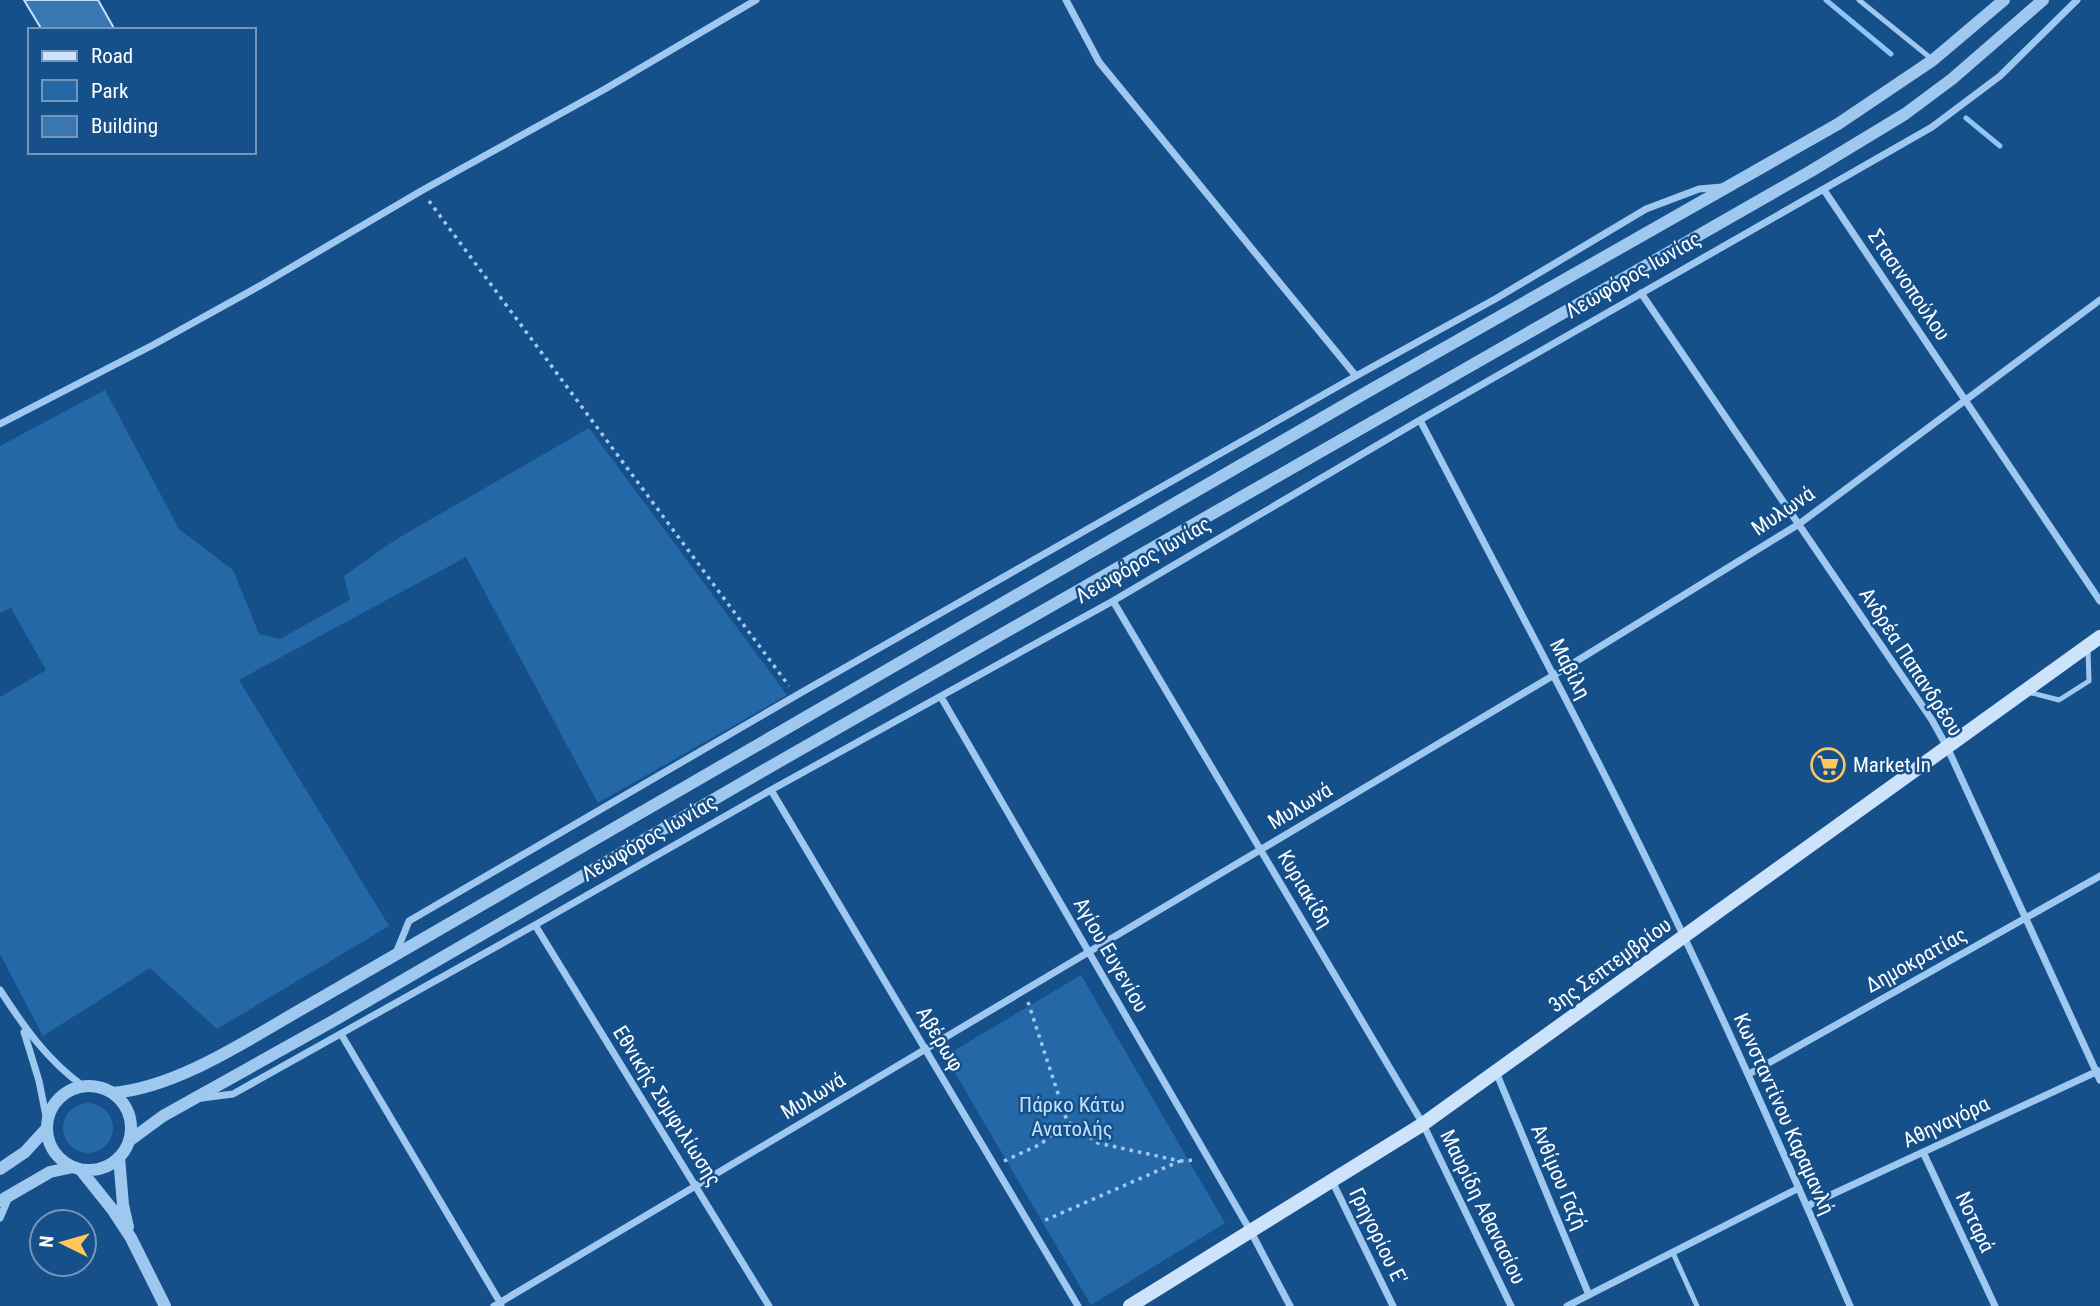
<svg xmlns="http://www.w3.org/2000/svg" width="2100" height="1306" viewBox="0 0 2100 1306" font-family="'Roboto Condensed',sans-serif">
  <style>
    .green { fill: #2468a8 }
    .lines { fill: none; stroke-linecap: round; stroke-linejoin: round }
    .stream { stroke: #90c4f2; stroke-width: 5 }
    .building { fill: #3977b2; stroke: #c4e1fb; stroke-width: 2 }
    .path { stroke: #9ec8ef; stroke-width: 3.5; stroke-dasharray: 3.5 5; stroke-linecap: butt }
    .service { stroke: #9ec8ef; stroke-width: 5 }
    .minor { stroke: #9ec8ef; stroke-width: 7 }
    .tertiary { stroke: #9ec8ef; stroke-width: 12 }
    .secondary { stroke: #cce3fb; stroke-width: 14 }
    .labels { text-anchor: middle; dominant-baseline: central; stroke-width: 5; stroke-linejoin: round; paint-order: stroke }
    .street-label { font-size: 21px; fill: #fff; stroke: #15508b }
    .poi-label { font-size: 21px; fill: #fff; stroke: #15508b; text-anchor: start }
    .park-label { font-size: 21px; fill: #c4e1fb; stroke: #15508b }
  </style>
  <rect width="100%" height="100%" fill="#15508b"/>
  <!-- green -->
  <path class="green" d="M105 390 179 529 233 570 259 634 280 639 350 600 344 576 395 540 589 428 787 695 598 803 466 557 239 680 389 926 217 1029 150 968 43 1036 0 954V697L46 670 11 608 0 613V446Z
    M1081 975 1225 1223 1091 1305 945 1056Z
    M63 1128a25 25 0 1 1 50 0a25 25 0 1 1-50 0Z"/>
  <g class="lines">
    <!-- stream -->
    <path class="stream" d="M1826 0 1891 54
      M1966 118 2000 146"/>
  </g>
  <!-- building -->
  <path class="building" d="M24 0H98L115 30H42Z"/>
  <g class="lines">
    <!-- path -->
    <path class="path" d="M429 201 789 686
      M1028 1002 1067 1121 1098 1143 1180 1161 1041 1222
      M1004 1161 1041 1144 1067 1121
      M1180 1161 1195 1160"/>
    <!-- service -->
    <path class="service" d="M1859 0 1933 60
      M2028 692 2059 700 2089 681 2088 650
      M1673 1253 1697 1306"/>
    <!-- minor -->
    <path class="minor" d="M1066 0 1099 62 1356 376
      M1824 190 2100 601
      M1641 293 1932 720 1947 747 2100 1080
      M1420 420C1509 592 1602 763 1685 939 1743 1060 1797 1183 1850 1306
      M0 424 153 345 263 284 421 191 605 89 756 0
      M1113 601 1423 1124 1511 1306
      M941 697 1251 1232 1290 1306
      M771 790 1078 1306
      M535 925 769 1306
      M396 953 409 921 797 695 1356 376 1497 298 1646 209 1699 189 1722 187
      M0 990C24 1027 47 1060 83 1086
      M24 1032 39 1081 47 1121
      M341 1034 501 1304
      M1496 1072 1589 1295
      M1749 1074 2100 876
      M202 1098 233 1094 535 925 771 790 1113 601 1420 420 1932 127 2000 76 2077 0
      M1923 1152 1995 1306
      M1332 1181 1393 1306
      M1807 1206 2098 1071
      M0 1218 9 1197
      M494 1306 1554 675 1799 524 2100 300
      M1567 1306 1799 1188"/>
    <!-- tertiary -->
    <path class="tertiary" d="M47 1128a42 42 0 1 1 84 0a42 42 0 1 1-84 0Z
      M112 1093C179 1088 255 1035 314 1002L1367 392 1838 124 1933 60 2004 0
      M129 1141 163 1116 333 1021 761 772 1811 171 1905 114 1952 79 2043 0
      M119 1157 123 1205 128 1227
      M0 1169 25 1152 47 1128
      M80 1169 112 1209 131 1238 165 1306
      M0 1201 50 1172 73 1167"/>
    <!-- secondary -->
    <path class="secondary" d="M1130 1306 1423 1124 2100 637"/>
  </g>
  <!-- icons -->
  <defs>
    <symbol id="supermarket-ring" viewBox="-11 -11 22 22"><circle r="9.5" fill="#15508b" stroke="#ffc65d" stroke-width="1.5"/><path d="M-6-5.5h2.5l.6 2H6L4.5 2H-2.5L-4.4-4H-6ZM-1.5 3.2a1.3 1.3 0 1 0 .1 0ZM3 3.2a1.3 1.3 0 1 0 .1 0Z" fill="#ffc65d"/></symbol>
  </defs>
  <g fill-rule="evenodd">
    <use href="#supermarket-ring" x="1809" y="746" width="38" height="38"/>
  </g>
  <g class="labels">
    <!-- street labels -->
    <g class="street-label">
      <text transform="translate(1633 275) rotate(-30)">Λεωφόρος Ιωνίας</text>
      <text transform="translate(1909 285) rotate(56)">Στασινοπούλου</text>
      <text transform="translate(1783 511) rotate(-34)">Μυλωνά</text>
      <text transform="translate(1143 560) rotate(-30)">Λεωφόρος Ιωνίας</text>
      <text transform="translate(1911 662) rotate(57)">Ανδρέα Παπανδρέου</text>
      <text transform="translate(1570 669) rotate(63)">Μαβίλη</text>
      <text transform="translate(1300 806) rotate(-31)">Μυλωνά</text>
      <text transform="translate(649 838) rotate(-30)">Λεωφόρος Ιωνίας</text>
      <text transform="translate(1305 889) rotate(59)">Κυριακίδη</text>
      <text transform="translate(1111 955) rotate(60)">Αγίου Ευγενίου</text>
      <text transform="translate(1916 960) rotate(-29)">Δημοκρατίας</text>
      <text transform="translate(1610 965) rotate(-36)">3ης Σεπτεμβρίου</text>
      <text transform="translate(940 1039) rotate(59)">Αβέρωφ</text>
      <text transform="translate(813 1096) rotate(-31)">Μυλωνά</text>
      <text transform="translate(667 1106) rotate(58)">Εθνικής Συμφιλίωσης</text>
      <text transform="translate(1784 1114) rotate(66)">Κωνσταντίνου Καραμανλή</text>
      <text transform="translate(1946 1122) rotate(-25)">Αθηναγόρα</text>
      <text transform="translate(1559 1177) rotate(67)">Ανθίμου Γαζή</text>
      <text transform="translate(1483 1207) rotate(64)">Μαυρίδη Αθανασίου</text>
      <text transform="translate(1975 1222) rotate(65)">Νοταρά</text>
      <text transform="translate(1378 1236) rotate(64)">Γρηγορίου Ε'</text>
    </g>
    <!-- poi labels -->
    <g class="poi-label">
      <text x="1853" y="765">Market In</text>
    </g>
    <!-- park labels -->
    <g class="park-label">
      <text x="1072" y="1105">Πάρκο Κάτω<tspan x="1072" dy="24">Ανατολής</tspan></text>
    </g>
  </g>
  <!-- legend -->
  <rect x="28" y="28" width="228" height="126" fill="#15508b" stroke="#7396b9" stroke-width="2"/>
  <rect x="42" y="51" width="35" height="10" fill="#cce3fb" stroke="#7396b9" stroke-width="2"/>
  <text x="91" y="63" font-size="21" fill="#ffffff">Road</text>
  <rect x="42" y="80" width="35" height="21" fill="#2468a8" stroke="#7396b9" stroke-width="2"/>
  <text x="91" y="98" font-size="21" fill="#ffffff">Park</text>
  <rect x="42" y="116" width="35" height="21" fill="#3977b2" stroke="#7396b9" stroke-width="2"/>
  <text x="91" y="133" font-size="21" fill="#ffffff">Building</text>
  <!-- north arrow -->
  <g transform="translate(63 1243) rotate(275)"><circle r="33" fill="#15508b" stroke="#7396b9" stroke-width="2"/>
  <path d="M0-5L12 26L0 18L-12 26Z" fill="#ffc65d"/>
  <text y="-10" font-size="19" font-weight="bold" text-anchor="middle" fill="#ffffff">N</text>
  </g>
</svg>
